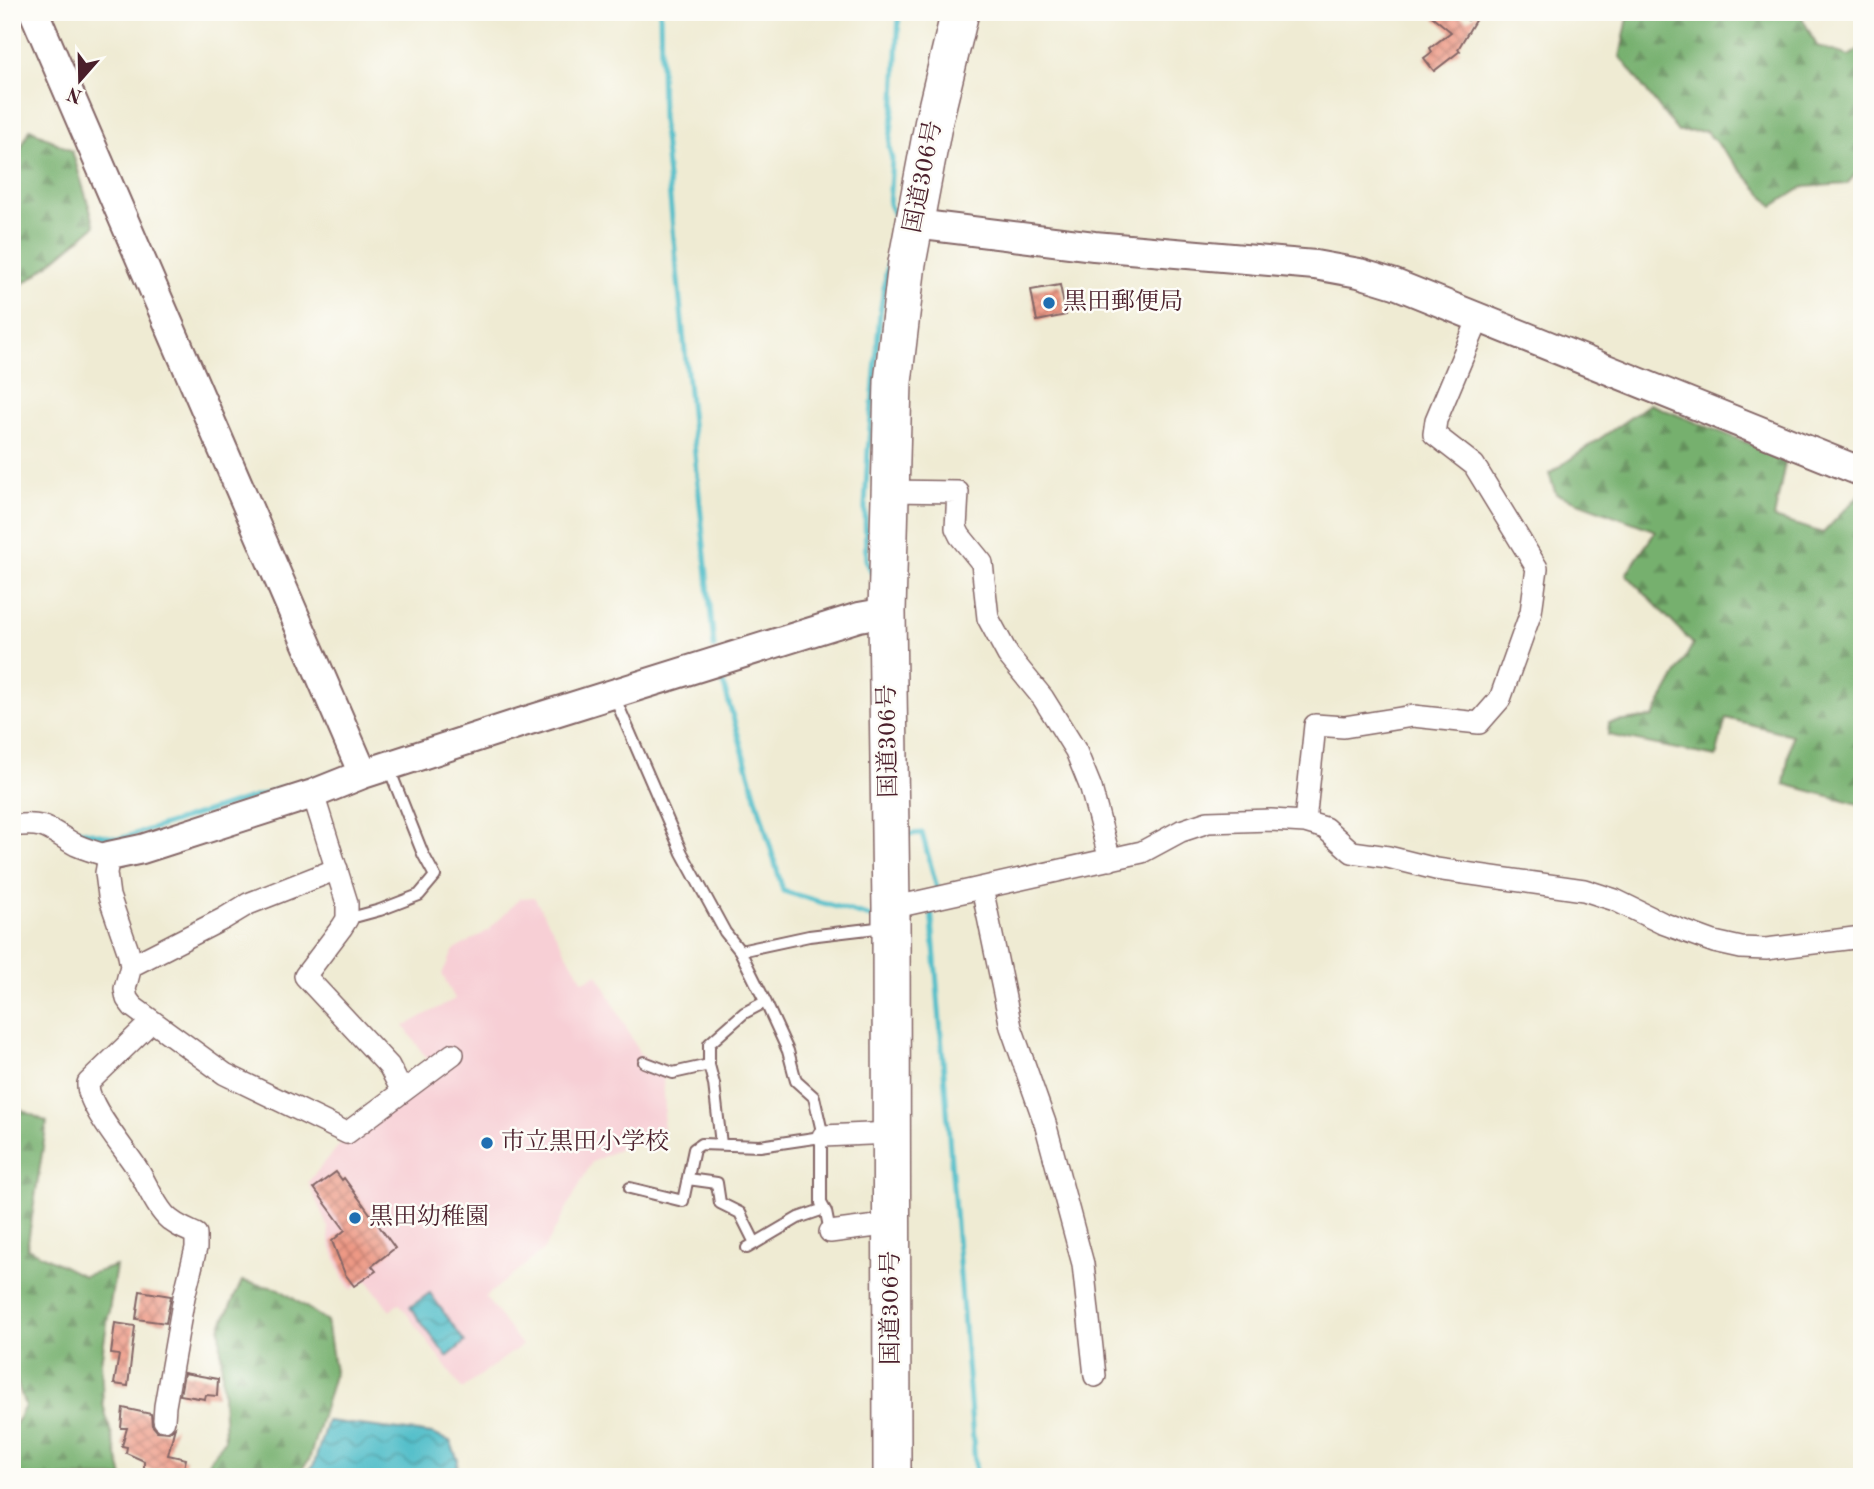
<svg xmlns="http://www.w3.org/2000/svg" width="1874" height="1489" viewBox="0 0 1874 1489" font-family="'Old Standard TT','Noto Serif JP',serif">
  <style>
    .built { fill: #f7cfd5 }
    .forest { fill: url(#forest-firs); stroke: #60684c; stroke-width: 2 }
    .water { fill: url(#water-waves); stroke: #4e6e7a; stroke-width: 2 }
    .lines { fill: none; stroke-linecap: round; stroke-linejoin: round }
    .stream { stroke: #51bec9; stroke-width: 5 }
    .building { fill: url(#building-cross-hatch) }
    .lane-casing { stroke: #846666; stroke-width: 14 }
    .street-casing { stroke: #846666; stroke-width: 24 }
    .secondary-casing { stroke: #846666; stroke-width: 32 }
    .highway-casing { stroke: #846666; stroke-width: 40 }
    .lane { stroke: #fff; stroke-width: 10 }
    .street { stroke: #fff; stroke-width: 21 }
    .secondary { stroke: #fff; stroke-width: 28 }
    .highway { stroke: #fff; stroke-width: 37 }
    .poi-dot { fill: #1f6fb2; stroke: #fdfcf7; stroke-width: 2.5 }
    .labels { text-anchor: middle; dominant-baseline: central; stroke-width: 5; stroke-linejoin: round; paint-order: stroke }
    .street-label { font-size: 24px; fill: #4a1f2b; stroke: #fdfcf7 }
    .poi-label { font-size: 24px; fill: #4a1f2b; stroke: #fdfcf7; text-anchor: start }
  </style>
  <defs>
    <pattern id="forest-firs" width="22" height="20" patternUnits="userSpaceOnUse" patternTransform="scale(1.75)"><rect width="22" height="20" fill="#76b06e"/><path d="M5 1l3.5 6h-7zM16 11l3.5 6h-7z" fill="#638f5b"/></pattern>
    <pattern id="water-waves" width="16" height="10" patternUnits="userSpaceOnUse" patternTransform="scale(1.75)"><rect width="16" height="10" fill="#51bec9"/><path d="M0 5q4-4 8 0t8 0" fill="none" stroke="#459aa3"/></pattern>
    <pattern id="building-cross-hatch" width="8" height="8" patternUnits="userSpaceOnUse" patternTransform="scale(1.75)"><rect width="8" height="8" fill="#ed9985"/><path d="M0 0l8 8M0 8l8-8" fill="none" stroke="#c27c6d"/></pattern>
  </defs>
  <rect width="100%" height="100%" fill="#fdfcf7"/>
  <filter id="ink" filterUnits="userSpaceOnUse"><feTurbulence type="fractalNoise" baseFrequency=".0143" numOctaves="2"/><feDisplacementMap in="SourceGraphic" scale="14" xChannelSelector="R" yChannelSelector="G"/><feConvolveMatrix kernelMatrix="1 2 1 2 8 2 1 2 1" color-interpolation-filters="sRGB"/></filter>
  <filter id="wash" filterUnits="userSpaceOnUse"><feTurbulence type="fractalNoise" baseFrequency=".00686" numOctaves="4" result="noise"/><feDisplacementMap in="SourceGraphic" scale="28" xChannelSelector="R" yChannelSelector="G"/><feGaussianBlur stdDeviation="1.57" result="paint"/><feColorMatrix in="noise" values="0 0 0 0 0 0 0 0 0 0 0 0 0 0 0 0 0 1.4 0 .05"/><feComposite in="paint" operator="in"/></filter>
  <g filter="url(#wash)">
    <rect width="100%" height="100%" fill="#efebd3"/>
    <!-- built -->
    <path class="built" d="M534 897 583 981 598 974 640 1054 667 1074 663 1080 665 1108 662 1133 651 1134 592 1162 544 1250 485 1297 522 1345 462 1389 399 1303 390 1311 367 1280 351 1290 342 1276 329 1240 328 1227 308 1182 342 1142 428 1061 404 1026 455 999 442 974 454 950 489 930 520 898Z"/>
    <!-- forest -->
    <path class="forest" d="M1629 12H1799L1817 46 1849 56 1862 47V167L1847 184 1803 187 1773 206 1706 131 1678 132 1620 57Z
      M30 129 72 151 95 226 36 275 12 291V249L20 242 12 230V166Z
      M1650 404 1786 458 1774 518 1823 533 1862 492V805L1784 784 1792 735 1726 718 1716 757 1608 735 1609 723 1653 717 1693 644 1626 574 1656 531 1556 494 1549 474Z
      M12 1105 47 1122 27 1248 83 1276 116 1266 101 1362 103 1404 123 1477H12V1431L25 1406 12 1367Z
      M242 1281 279 1289 327 1321 335 1372 309 1460 296 1477H198L225 1439 220 1328Z"/>
    <!-- water -->
    <path class="water" d="M430 1293 465 1342 447 1357 410 1307Z
      M327 1421 432 1434 450 1441 458 1460 456 1477H305L314 1464Z"/>
    <g class="lines">
      <!-- stream -->
      <path class="stream" d="M660 12 662 117 714 647
        M873 575 866 560 865 507 868 451 880 314 895 217 889 204 892 159 889 147 895 100 899 12
        M720 672 783 891 874 918
        M12 810 55 813 77 830 119 839 335 772
        M903 835 922 833 938 892
        M928 909 931 908 976 1477"/>
    </g>
    <g id="blocks">
      <!-- building -->
      <path class="building" d="M1427 12H1454L1468 20 1480 12 1458 49 1460 51 1434 71 1424 58 1432 52 1430 48 1451 32Z
        M1060 285 1066 315 1037 321 1031 290Z
        M336 1172 342 1180 344 1178 395 1248 372 1266 376 1271 354 1286 345 1274 332 1241 345 1230 314 1188Z
        M140 1291 171 1296 166 1323 136 1319Z
        M115 1323 135 1326 128 1386 114 1384 119 1355 111 1354Z
        M184 1373 218 1379 217 1396 206 1395 205 1399 180 1395Z
        M123 1408 151 1414 152 1425 157 1431 169 1432 175 1427 168 1455 186 1459 182 1477 144 1469V1461L126 1453 127 1447 122 1446 127 1428H121Z"/>
    </g>
  </g>
  <g filter="url(#ink)">
    <use href="#blocks" fill-opacity="0" stroke="#846666" stroke-width="2"/>
    <g class="lines">
      <defs>
        <path id="lane" d="M614 696 682 853 725 932 740 951 766 1003 788 1051 796 1081 814 1097 823 1136 821 1137V1203L826 1212 830 1232
          M347 919 380 910 419 895 435 876 423 854 388 766
          M740 951 809 936 885 927
          M644 1062 673 1073 709 1065
          M721 1144 714 1084 709 1065V1044L744 1013 765 1002
          M688 1179 717 1183 720 1203 740 1213 755 1243
          M630 1188 683 1201 694 1149 701 1144 760 1146 821 1137
          M747 1248 798 1218 824 1209"/>
        <path id="street" d="M889 491 958 492 956 528 960 536 982 563 988 618 1008 655 1043 698 1076 751 1091 788 1110 860
          M313 794 347 903V919L342 927 305 976 389 1066 402 1091
          M1305 822 1315 725 1344 727 1413 716 1479 723 1500 699 1531 612 1537 568 1474 465 1434 434 1436 420 1479 318
          M12 826C46 821 49 830 76 845 87 850 98 853 109 856L106 873 109 896 128 951 131 966 125 989 127 999 133 1007 225 1074 347 1133 453 1054
          M982 888 1011 1027 1045 1123 1083 1264 1095 1376
          M891 908 1142 852 1181 831 1208 822 1271 820 1305 822 1325 828 1352 852 1388 857 1436 869 1584 890 1615 900 1662 923 1714 942 1741 948 1766 949 1862 937
          M131 966 223 919 248 904 337 869
          M152 1021 88 1083C86 1104 124 1148 136 1167 146 1182 153 1201 164 1214 172 1224 185 1229 196 1234V1248L184 1297 165 1406 164 1420
          M823 1136 892 1133
          M830 1232 892 1224"/>
        <path id="secondary" d="M34 12 363 774
          M915 224 1094 246 1315 265 1359 273 1395 284 1862 472
          M109 856 142 849 313 794 363 774 520 723 859 617 887 612"/>
        <path id="highway" d="M892 1477 891 908 887 612 893 382 907 263 934 120 960 12"/>
      </defs>
      <!-- lane casing -->
      <use href="#lane" class="lane-casing"/>
      <!-- street casing -->
      <use href="#street" class="street-casing"/>
      <!-- secondary casing -->
      <use href="#secondary" class="secondary-casing"/>
      <!-- highway casing -->
      <use href="#highway" class="highway-casing"/>
      <!-- lane -->
      <use href="#lane" class="lane"/>
      <!-- street -->
      <use href="#street" class="street"/>
      <!-- secondary -->
      <use href="#secondary" class="secondary"/>
      <!-- highway -->
      <use href="#highway" class="highway"/>
    </g>
  </g>
  <!-- markers -->
  <g class="poi-dot">
    <circle cx="1049" cy="303" r="7"/>
    <circle cx="487" cy="1143" r="7"/>
    <circle cx="355" cy="1218" r="7"/>
  </g>
  <g class="labels">
    <!-- street labels -->
    <g class="street-label">
      <text transform="translate(924 177) rotate(-79)">国道306号</text>
      <text transform="translate(889 741) rotate(-91)">国道306号</text>
      <text transform="translate(892 1308) rotate(-90)">国道306号</text>
    </g>
    <!-- poi labels -->
    <g class="poi-label">
      <text x="1063" y="303">黒田郵便局</text>
      <text x="501" y="1143">市立黒田小学校</text>
      <text x="369" y="1218">黒田幼稚園</text>
    </g>
  </g>
  <!-- margin -->
  <rect width="1874" height="1489" fill="none" stroke="#fdfcf7" stroke-width="42"/>
  <!-- north arrow -->
  <g transform="translate(80 80) rotate(200)" stroke="#fdfcf7" stroke-width="5" paint-order="stroke">
  <path d="M0-5L12 26L0 18L-12 26Z" fill="#4a1f2b"/>
  <text y="-10" font-size="19" font-weight="bold" text-anchor="middle" fill="#4a1f2b">N</text>
  </g>
</svg>
